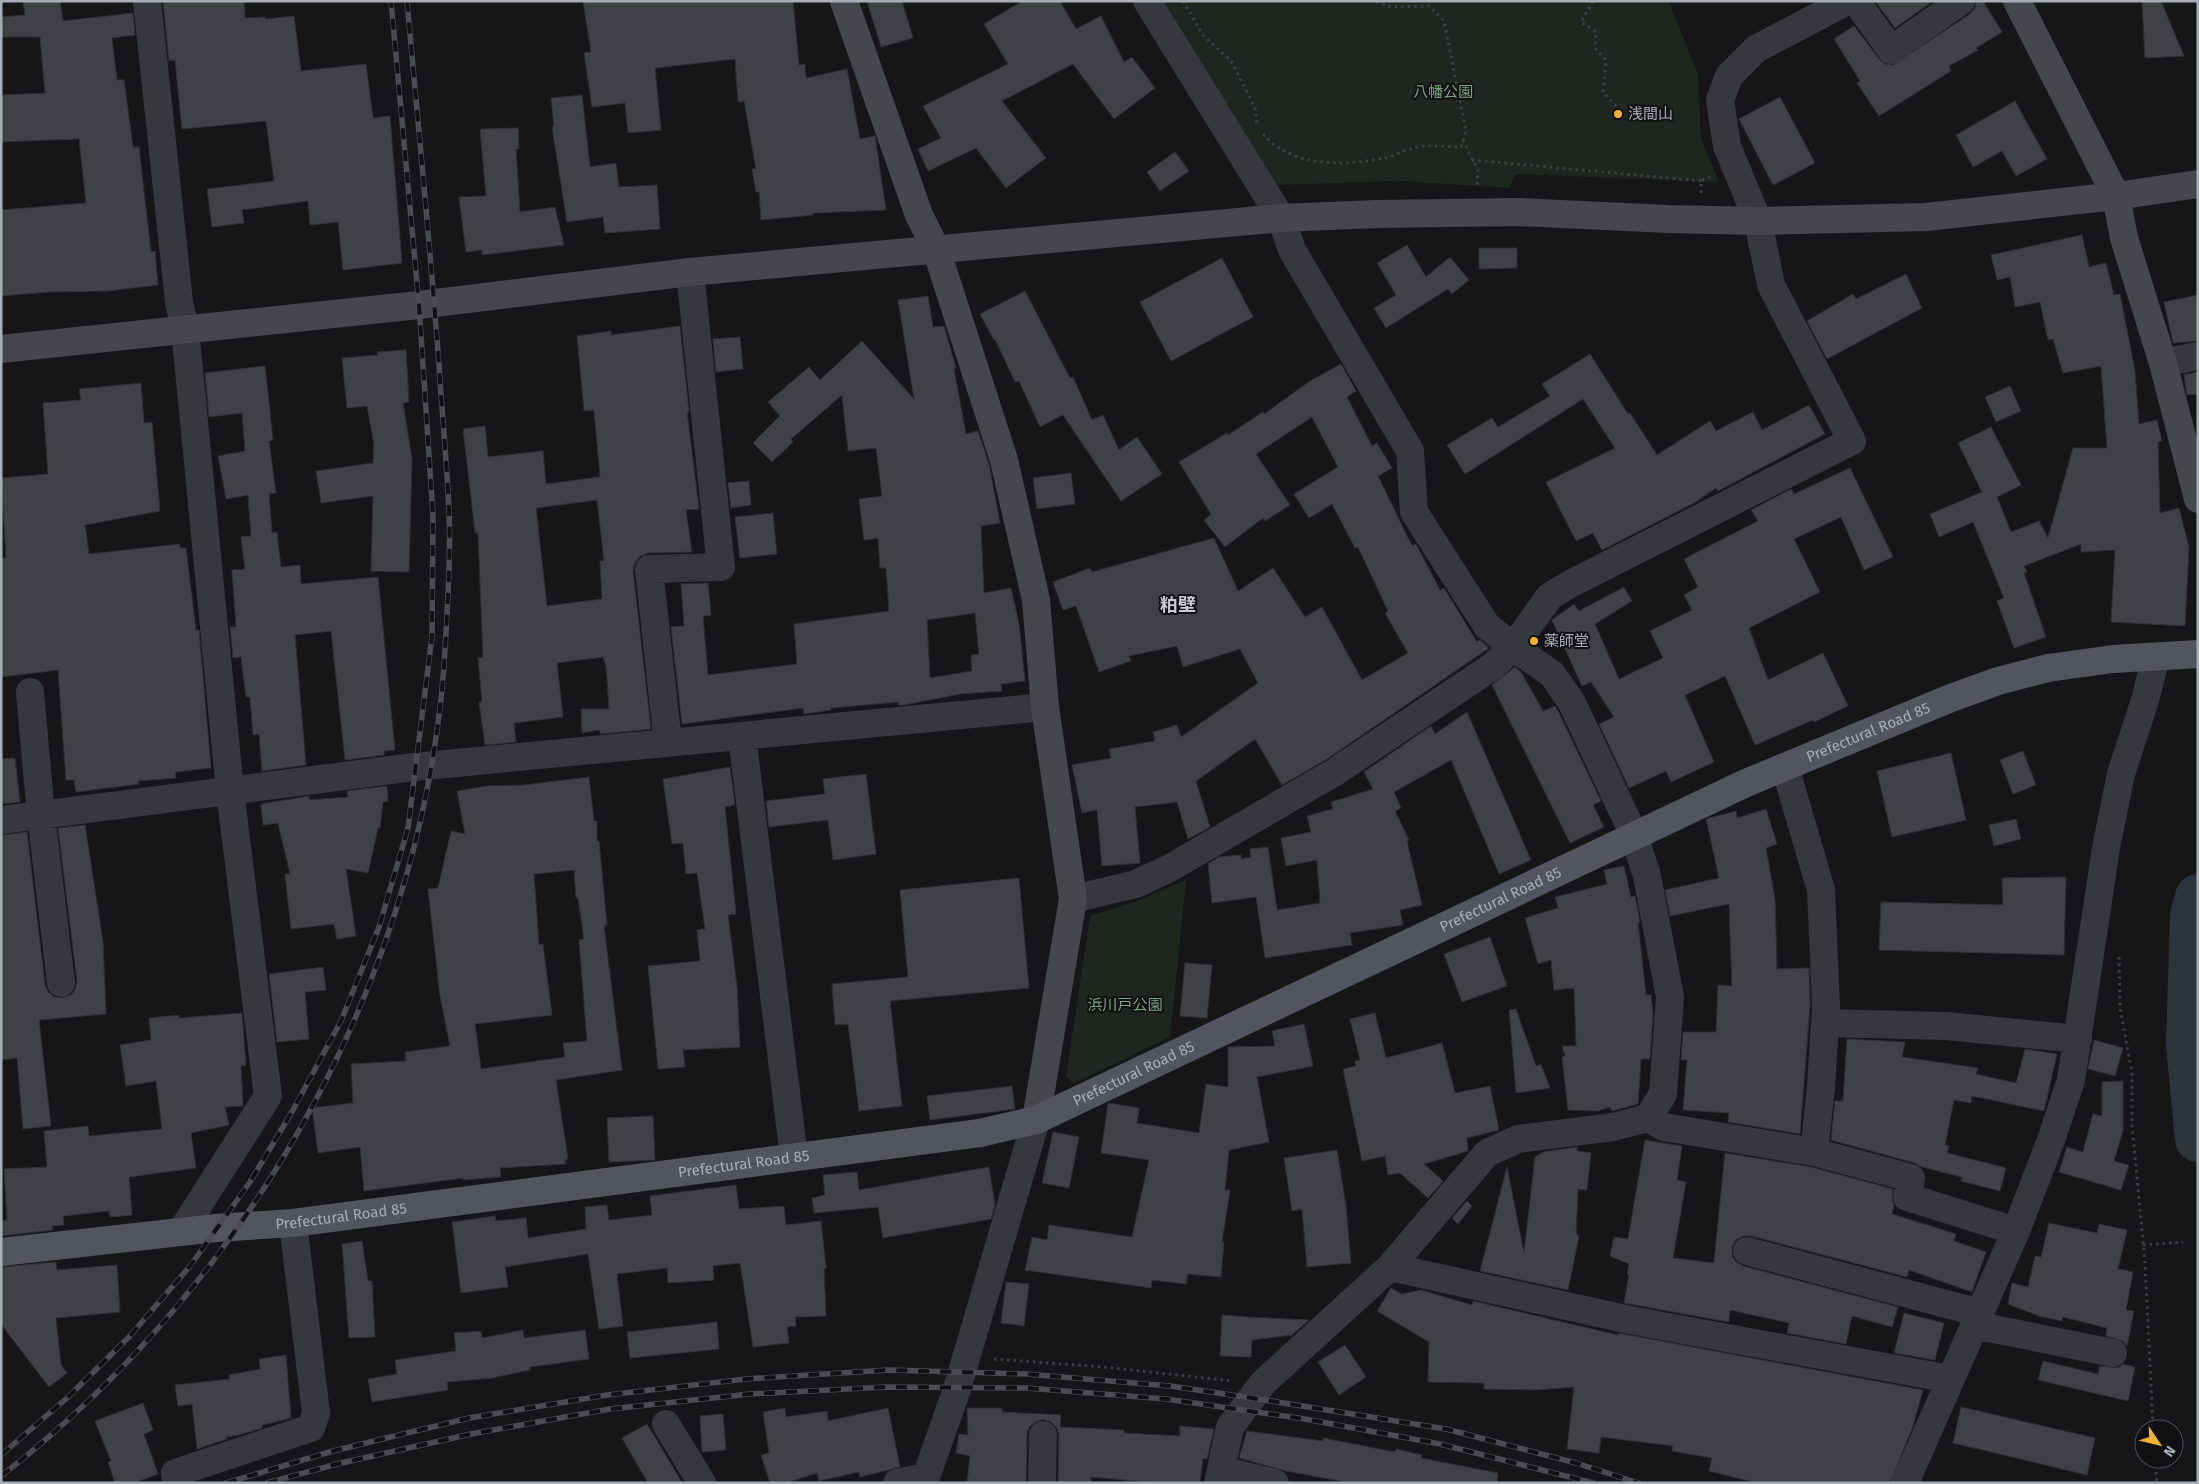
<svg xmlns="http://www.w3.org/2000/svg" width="2199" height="1484" viewBox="0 0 2199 1484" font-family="'Fira Sans','Noto Sans JP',sans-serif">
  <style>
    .green { fill: #1e261f }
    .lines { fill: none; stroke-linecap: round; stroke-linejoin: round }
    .river { stroke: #2c353c; stroke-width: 46 }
    .building { fill: #404145; stroke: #303034; fill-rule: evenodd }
    .path { stroke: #3d3f44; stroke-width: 3; stroke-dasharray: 2.5 4; stroke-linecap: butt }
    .street { stroke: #37383d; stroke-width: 28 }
    .secondary { stroke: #45474d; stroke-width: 28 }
    .primary { stroke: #53555c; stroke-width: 28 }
    .rail-casing { stroke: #4a4c52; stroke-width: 5.5 }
    .rail { stroke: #111113; stroke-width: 4; stroke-dasharray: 11; stroke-linecap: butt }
    .poi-dot { fill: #f2b134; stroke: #111113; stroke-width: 2 }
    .labels { text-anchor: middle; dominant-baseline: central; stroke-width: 4; stroke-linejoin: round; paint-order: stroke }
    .park-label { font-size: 15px; fill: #7fa381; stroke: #111113 }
    .poi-label { font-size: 15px; fill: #a8adb8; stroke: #111113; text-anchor: start }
    .street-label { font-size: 15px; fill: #a8adb8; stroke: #111113 }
    .quarter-label { font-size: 18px; font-weight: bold; fill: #c9ccd4; stroke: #111113 }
  </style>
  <rect width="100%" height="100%" fill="#161618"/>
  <!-- green -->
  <path class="green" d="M1156 1H1669L1698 75 1701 138 1719 182 1515 174 1510 188 1399 181 1274 185Z
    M1186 880 1170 1037 1074 1083 1066 1077 1090 916 1134 902Z"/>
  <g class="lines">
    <!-- river -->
    <path class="river" d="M2198 897 2193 916 2189 1045 2198 1139"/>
  </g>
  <!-- building -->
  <path class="building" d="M23 1H60L63 21 133 13 135 35 112 38 117 80H124L133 147H139L151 252 155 251 158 285 108 291 49 292 1 296V210L86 203 79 139 1 142V95L45 93 40 37H2L1 17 25 15Z
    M163 1H244L245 18 265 17 266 19 294 16 301 71 366 64 373 118 390 116 402 263 343 270 338 222 310 225 308 201 242 210 244 223 212 227 207 189 274 181 266 121 182 129 175 60 169 61Z
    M583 1H793L799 65 805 64 806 78 847 69 860 139 875 136 886 210 813 213V215L761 220 759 192H756L752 169H756L744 101 738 102 735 59 655 68 661 130 628 133 625 103 592 107 584 53 591 52Z
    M867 1H902L913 38 881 47Z
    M1022 1H1060L1076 29 1101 16 1124 62 1132 57 1155 88 1114 119 1073 64 1002 101 1046 158 1006 188 976 148 928 171 918 149 941 138 923 106 1008 64 984 24Z
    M1875 1H1933L1895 28Z
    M1976 1H1983L2002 32 1976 48 1978 50 1949 66 1951 71 1879 116 1857 83 1860 81 1834 39 1854 26 1879 59 1885 64 1893 65 1970 14 1975 8Z
    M2142 1H2161L2184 56 2145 58Z
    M582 95 590 167 616 163 619 187 657 185 660 229 605 233 603 217 567 222 552 127H554L551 98Z
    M1780 97 1815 163 1773 185 1739 119Z
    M2015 101 2047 159 2016 176 2002 151 1973 167 1956 135Z
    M518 128 519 149H516L520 212 555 207 564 245 482 255V250L466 252 459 197 486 196 480 129Z
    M1175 152 1189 171 1160 191 1147 172Z
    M2082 235 2089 267 2106 263 2114 295 2120 294 2135 371 2139 424 2157 420 2162 441 2158 442 2160 513 2179 508 2189 547 2185 626 2111 622 2115 550 2081 552V544L2024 566 2027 572 2024 573 2046 637 2014 648 1997 601 2004 598 1973 522 1939 537 1930 514 1982 492 1958 443 1991 427 2021 485 1997 497 2011 532 2039 521 2048 538 2073 448H2107L2101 366 2063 373 2053 339 2048 340 2040 302 2015 307 2010 277 1997 280 1991 255Z
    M1407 245 1426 277 1450 257 1469 280 1452 294 1448 289 1386 328 1374 308 1396 295 1377 263Z
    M1479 248H1517V268L1479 269Z
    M1222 258 1253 317 1171 361 1140 302Z
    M1906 274 1922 308 1827 359 1807 321 1853 294 1856 299Z
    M1025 291 1070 378 1073 377 1092 420 1103 415 1119 450 1137 437 1162 474 1121 501 1063 415 1040 427 1019 381 1015 382 995 339 994 340 980 314Z
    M2198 295V341L2173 343 2164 302Z
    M928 296 933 327 944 326 956 368 954 369 966 434 978 431 989 464 1000 523 981 526 984 593 1011 588 1019 624 1025 681 1001 684 1002 691 960 694 904 705H898V702L831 708V710L804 714 803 708 682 724 671 627 684 626 681 584 708 583 711 615 703 616 708 675 797 664 794 624 889 611 886 568H880L878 538 864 540 859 499 882 496 876 448 848 451 842 395 791 439 793 442 772 462 753 443 780 416 768 402 809 367 820 380 862 341 914 399 898 300ZM975 613 979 654 971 655 972 671 930 678 927 620Z
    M680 326 689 412H687L699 509 686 510 692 552 648 553 640 556 635 563 633 571 651 729 600 734V730L582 733 581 709H609L606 665 603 657 557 663 563 717 514 723 516 742 485 745 479 702H482L478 658 483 657 478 533H475L463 429 485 426 488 457 543 451 546 484 600 477 594 410 584 411 577 336 611 331V335ZM597 500 604 561H600L602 599 547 606 536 508Z
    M740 337 743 369 716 372 713 339Z
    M406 350 409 402 403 403 412 459 409 572 371 571 373 496 321 503 316 471 373 463 374 444 367 406 347 408 342 358 378 355 377 352Z
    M1590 354 1628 414 1630 413 1657 455 1710 421 1716 431 1753 412 1762 430 1809 405 1825 434 1718 491 1716 488 1694 503 1602 550 1593 533 1576 541 1546 482 1615 448 1583 399 1465 474 1447 445 1492 418 1498 427 1550 396 1542 384Z
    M1341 364 1356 391 1347 397 1372 446 1377 443 1392 468 1378 476 1412 546 1416 544 1440 590 1444 588 1477 642 1480 640 1489 648 1327 759 1282 785 1255 739 1196 781 1210 827 1188 839 1177 802 1135 807 1140 863 1102 866 1097 810 1082 813 1072 765 1111 758 1109 749 1155 741 1153 732 1177 725 1181 737 1258 683 1240 649 1183 667 1177 646 1129 656 1131 661 1099 672 1076 606 1063 610 1053 582 1090 568 1092 572 1214 538 1238 591 1273 568 1305 617 1322 607 1362 680 1408 653 1385 613 1388 611 1358 547 1355 548 1332 504 1309 518 1294 494 1338 467 1312 417 1256 454 1290 505 1265 521 1263 518 1225 547 1204 520 1211 514 1179 462 1227 433 1228 435 1263 412 1264 414 1310 381Z
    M265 366 273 440 269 441 276 493H269L272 533 277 532 281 567 300 565 301 584 378 577 395 750 384 751V755L345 760 331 631 295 635 306 765 262 771 259 734 253 735 250 697H246L241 657 233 658 230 627H236L232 570 245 569 241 537 251 536 248 495 226 499 218 456 245 451 242 413 209 417 205 373Z
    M2198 372V394L2187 395 2184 375Z
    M141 383 144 423 152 422 160 511 85 525 89 554 180 544V548H186L196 630H199L211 768 175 772 176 778 138 781 139 784 76 792 74 780H66L58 670 1 677V558H6L1 478 48 474 43 403 81 400 79 389Z
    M2010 386 2021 411 1996 422 1985 397Z
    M1850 468 1893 557 1864 570 1841 517 1794 539 1820 592 1749 628 1768 680 1823 653 1848 706 1814 722 1813 720 1755 745 1725 676 1685 695 1714 762 1671 782 1666 771 1629 788 1599 724 1614 717 1591 682 1582 686 1552 620 1574 604 1579 611 1624 587 1632 601 1595 624 1619 679 1663 658 1650 631 1692 610 1684 595 1698 587 1684 559 1758 521 1751 510 1791 489 1794 494Z
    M1071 473 1075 504 1037 509 1033 478Z
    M749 481 751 505 731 508 728 483Z
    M773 513 777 554 740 558 735 517Z
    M1515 667 1521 672 1543 711 1555 706 1558 711 1601 801 1593 805 1604 827 1570 843 1492 685Z
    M1467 712 1531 860 1499 874 1451 760 1394 792 1401 808 1395 811 1409 840 1407 841 1422 905 1400 910 1403 925 1350 933 1352 945 1265 958 1256 897 1212 903 1208 864 1219 857 1241 855V859L1251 857 1250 849 1268 847 1277 910 1320 903 1317 860 1286 866 1281 838 1311 832 1307 816 1333 809 1331 802 1373 789 1364 772 1431 726 1435 734Z
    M2023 751 2036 785 2013 794 2000 760Z
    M1951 753 1966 820 1892 837 1877 771Z
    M15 758 20 802 1 804V759Z
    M730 767 735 805 725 807 736 914 728 915 737 987 740 1047 683 1050 685 1067 658 1069 648 966 700 961 697 930 705 929 697 873 686 874 683 843 672 844 663 779Z
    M866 774 876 854 833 860 828 820 769 827 766 801 825 794 823 779Z
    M589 777 594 821H597V841H599L607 925 604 926 622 1070 556 1080 568 1159 565 1160 566 1164 500 1168 501 1177 463 1180V1178L364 1191 360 1147 318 1153 312 1108 353 1103 351 1064 406 1061 405 1052 450 1046 440 996 428 889 438 888 451 831 465 834 457 791 487 786 524 785ZM574 870 576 898H578L584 939 579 940 587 1041 563 1043 565 1057 481 1069 475 1024 552 1015 543 944 539 945 534 874Z
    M387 786 388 801 383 802 380 828H378L368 873 346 869 356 936 337 939 334 924 291 929 285 874H290L278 823 263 825 261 804 309 796V800L348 797 347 791Z
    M1766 809 1777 844 1766 848 1775 899 1777 969 1809 968 1810 1006 1800 1134 1728 1122 1729 1113 1683 1110 1687 1060H1681L1683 1032H1716L1718 985 1732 986 1729 904 1670 916 1665 890 1719 878 1706 819 1736 811 1737 818Z
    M2016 819 2021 839 1994 846 1989 825Z
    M85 825 103 942 106 1014 39 1020 51 1126 23 1129 17 1058 1 1060V835L27 832 45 985 48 992 54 997 63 998 71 995 75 990 77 981 58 828Z
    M1624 866 1631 897 1635 896 1640 922 1638 923 1646 995H1651L1653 1015 1650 1059H1641L1638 1104 1612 1111 1610 1107 1598 1111 1568 1110 1562 1057 1565 1056 1562 1046H1576L1574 988 1554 990 1551 960 1538 964 1525 918 1558 908 1555 897 1607 884 1604 870Z
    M2066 877 2064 955 1879 950 1881 902 2003 905 2002 878Z
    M1019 878 1029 988 890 1001 902 1106 859 1111 848 1024 835 1025 832 984 908 977 900 890Z
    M1490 937 1507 986 1462 1002 1444 954Z
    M1185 963 1212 965 1207 1018 1180 1016Z
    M323 967 326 990 305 992 309 1039 277 1042 269 974Z
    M1516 1009 1536 1066 1541 1064 1550 1088 1516 1093 1509 1010Z
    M242 1013 246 1065 241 1066 243 1106 225 1107 229 1125 191 1133 196 1168 129 1177 132 1215 110 1217 109 1211 63 1216 64 1225 52 1226 53 1230 1 1236V1221L7 1220 4 1169 47 1167 44 1131 88 1126 89 1136 162 1129 156 1081 126 1086 120 1045 151 1040 149 1018 179 1015V1018Z
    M1375 1013 1386 1058 1442 1043 1455 1093 1490 1086 1499 1130 1467 1138 1468 1151 1424 1164 1443 1181 1428 1198 1400 1173 1388 1175 1385 1156 1362 1161 1343 1069 1356 1066 1355 1061 1360 1060 1350 1019Z
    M1304 1024 1313 1066 1257 1077 1269 1142 1229 1150 1225 1190H1230L1222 1242H1224L1221 1277 1188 1274 1186 1284 1152 1280 1151 1288 1025 1270 1032 1237 1047 1240 1049 1225 1132 1237 1149 1160 1101 1153 1108 1103 1139 1108 1137 1123 1199 1133 1206 1084 1228 1087V1047L1275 1046 1272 1031Z
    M1847 1039 1905 1042 1902 1057 1978 1068 1976 1074 2016 1083 2025 1049 2057 1054 2044 1111 1972 1096 1971 1103 1954 1100 1945 1145 1949 1146 1947 1153 2006 1168 2000 1191 1961 1181 1962 1177 1922 1167 1915 1163 1831 1140 1835 1101H1843Z
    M2094 1040 2123 1048 2115 1076 2088 1069Z
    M2123 1081V1130L2114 1161 2129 1165 2121 1190 2059 1172 2067 1147 2083 1152 2093 1114 2102 1116V1082Z
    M1012 1086 1015 1109 930 1120 927 1096Z
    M653 1116 655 1160 609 1162 607 1118Z
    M1053 1132 1079 1137 1069 1188 1042 1183Z
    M1645 1140 1682 1146 1677 1180 1686 1182 1673 1258 1714 1263 1725 1153 1811 1167 1893 1189 1892 1201 1894 1205 1892 1214 1956 1234 1954 1241 1986 1252 1972 1292 1909 1270 1907 1277 1751 1236H1743L1736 1240 1732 1247V1256L1736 1262 1743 1266 1898 1307 1892 1327 1852 1316 1846 1344 1787 1333 1789 1323 1730 1310 1729 1322 1624 1303 1629 1275H1627L1629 1264 1610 1256 1614 1237 1628 1239Z
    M1577 1147V1151L1591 1153 1587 1190 1578 1189 1576 1234 1579 1236 1568 1290 1480 1271 1507 1167 1524 1253 1535 1157 1543 1152Z
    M1337 1150 1346 1206 1351 1263 1307 1267 1302 1209 1292 1211 1284 1158Z
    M989 1167 995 1205 991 1219 883 1238 878 1207 814 1213 812 1198 825 1195 823 1175 857 1172 859 1190Z
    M736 1185 739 1209 784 1206 786 1225 821 1221 826 1268 824 1269 826 1316 795 1317 796 1326 787 1327 789 1343 753 1347 740 1263 713 1266 714 1280 668 1283 667 1268 617 1274 623 1326 599 1329 588 1254 505 1267 508 1287 461 1293 452 1222 495 1216 496 1221 526 1218 528 1238 586 1229 585 1207 607 1205 609 1220 652 1215 650 1196Z
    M1467 1201 1472 1206 1458 1224 1452 1218Z
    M2049 1223 2097 1233 2099 1224 2127 1230 2118 1269 2133 1272 2126 1310 2134 1311 2127 1346 2123 1341 2106 1336 2107 1328 2063 1317 2062 1321 2039 1316 2008 1304 2012 1283 2028 1287 2035 1256 2041 1257Z
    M362 1241 368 1281H372L375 1337 349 1338 342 1244Z
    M56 1262 57 1270 117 1265 120 1312 56 1318 61 1365 67 1373 49 1387 1 1324V1267Z
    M1006 1282 1029 1284 1024 1326 1001 1323Z
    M1391 1288 1402 1294 1421 1290 1472 1305 1473 1301 1618 1335V1333L1923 1390 1913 1426 1890 1483H1757L1709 1471 1712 1458 1672 1451 1673 1446 1601 1437 1599 1453 1567 1449 1574 1387 1536 1390 1484 1389V1383L1428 1382 1429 1342 1377 1311Z
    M1904 1313 1944 1323 1935 1360 1894 1353Z
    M1222 1315 1247 1317 1309 1320 1292 1335 1252 1340 1251 1357 1220 1356Z
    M717 1322 719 1349 630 1358 627 1332Z
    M523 1330 524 1338 585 1330 589 1359 530 1367V1370L492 1378 447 1382 448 1390 372 1402 368 1379 397 1374 395 1360 456 1351 454 1333 481 1331 482 1338Z
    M1345 1345 1366 1377 1339 1395 1318 1362Z
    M286 1355 291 1418 262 1425V1428L239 1435 226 1437 227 1439 197 1449 192 1404 178 1406 175 1385 230 1379 229 1375 260 1369 259 1359Z
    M2043 1361 2098 1374 2100 1366 2118 1368 2123 1364 2135 1367 2128 1401 2038 1380Z
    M143 1403 153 1430 144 1434 158 1474 134 1483H115L108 1462 111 1461 95 1421Z
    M1961 1407 2095 1438 2087 1475 1953 1443Z
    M785 1408 786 1417 827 1411 828 1421 888 1408 900 1467 860 1477 859 1472 819 1481 817 1473 786 1483H770L761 1455 769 1453 763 1412Z
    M967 1408H1002V1412L1061 1415 1060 1427 1124 1430V1433L1180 1436V1426L1214 1429 1207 1459 1203 1458 1200 1483H1159L1091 1477V1483H1058L1059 1435 1057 1428 1051 1422 1043 1419 1035 1422 1029 1427 1027 1434 1026 1483H967L970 1456 956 1453 959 1434 968 1435Z
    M723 1414 726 1450 702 1452 700 1416Z
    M647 1424 658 1442 682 1483H648L622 1438Z
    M1247 1431 1323 1441V1438L1395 1452 1396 1449 1422 1455 1421 1458 1498 1473 1497 1483H1351L1286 1471 1239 1458Z"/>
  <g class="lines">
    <!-- path -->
    <path class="path" d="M1183 1 1203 35 1232 62 1255 108 1257 125
      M1593 1 1581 22 1596 32 1595 48 1606 60 1603 92 1616 106
      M1263 134C1293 168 1344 166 1385 158 1395 156 1404 150 1414 148 1428 144 1446 147 1461 147L1466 131 1444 21 1429 6 1391 7 1374 1
      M1463 140 1478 171 1477 186
      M1472 160 1701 181
      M1701 193V181L1712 176
      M2119 957 2120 1008 2132 1073V1124L2145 1263 2153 1429
      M2143 1245 2183 1242
      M994 1359 1104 1367 1232 1381
      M2155 1459 2157 1483"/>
    <!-- street -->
    <path class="street" d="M147 1 179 302 185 329 230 791 268 1096 181 1232
      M1147 1 1281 218 1292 250 1410 451 1414 512 1487 626 1513 647 1552 674 1572 703 1634 835 1647 876 1670 997 1663 1094 1648 1118 1613 1127 1518 1139 1487 1153 1390 1267 1263 1383 1230 1427 1218 1483
      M1856 1 1891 50 1961 1
      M2163 363 2198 356
      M30 692 41 815 61 983
      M742 736 794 1157
      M668 743 649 569 721 567 690 272
      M1785 767 1821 890 1826 1006 1821 1087 1814 1152
      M1 820 414 767 1045 707
      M1073 899 1136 884 1170 868 1335 772 1493 666 1513 647 1550 596 1572 583 1852 441 1771 285 1758 221 1727 146 1720 100 1729 76 1756 49 1847 1
      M1825 1023 1946 1026 2078 1039
      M1648 1118 1664 1127 1814 1152 1911 1178 1907 1197 2016 1231
      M1747 1251 1980 1313
      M1390 1267 1630 1320 1950 1379
      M1974 1325 2113 1353
      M666 1424 702 1483
      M1221 1470 1275 1483
      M176 1483 175 1473 311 1428 316 1413 293 1223
      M897 1483 926 1477
      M924 1483 957 1389 1036 1120
      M1042 1483 1043 1435
      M1905 1483 2016 1231 2051 1140 2071 1080 2106 848 2121 774 2145 700 2156 657"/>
    <!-- secondary -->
    <path class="secondary" d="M844 1 919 215 936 249 947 283 1004 460 1036 600 1045 707 1073 899 1036 1120
      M2017 1 2116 196 2124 238 2163 363 2198 499
      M1 349 419 305 690 272 1281 218 1376 214 1518 212 1668 219 1758 221 1926 217 2116 196 2198 184"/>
    <!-- primary -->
    <path class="primary" id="s1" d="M1 1252 216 1228 293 1223 980 1133 1036 1120 1746 783 1951 698 1998 681 2048 668 2113 659 2198 654"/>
    <defs>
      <path id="rail" d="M1 1455 67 1398 129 1337 190 1266 250 1182 293 1110 341 1021 379 927 408 828 432 636 433 515 419 305 391 1
        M1 1476C258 1277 432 959 446 633 448 593 451 551 449 511 447 463 442 414 439 365 430 244 418 123 407 1
        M226 1483 333 1451 469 1418 607 1395 746 1379 888 1370 1026 1374 1170 1386 1252 1398 1446 1429 1576 1463 1639 1483
        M267 1483 337 1464 471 1434 610 1409 750 1394 886 1387 1027 1388 1166 1399 1305 1419 1440 1444 1593 1483"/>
    </defs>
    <!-- rail casing -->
    <use href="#rail" class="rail-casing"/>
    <!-- rail -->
    <use href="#rail" class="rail"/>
  </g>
  <!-- markers -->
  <g class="poi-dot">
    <circle cx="1618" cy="114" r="5"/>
    <circle cx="1534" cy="641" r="5"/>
  </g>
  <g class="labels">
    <!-- park labels -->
    <g class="park-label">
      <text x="1443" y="92">八幡公園</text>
      <text x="1125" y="1005">浜川戸公園</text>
    </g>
    <!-- poi labels -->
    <g class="poi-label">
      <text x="1628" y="114">浅間山</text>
      <text x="1544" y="641">薬師堂</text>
    </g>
    <!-- street labels -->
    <g class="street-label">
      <text stroke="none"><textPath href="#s1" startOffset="1962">Prefectural Road 85</textPath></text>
      <text stroke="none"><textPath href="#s1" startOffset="1558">Prefectural Road 85</textPath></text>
      <text stroke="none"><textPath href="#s1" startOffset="1152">Prefectural Road 85</textPath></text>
      <text stroke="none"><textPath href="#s1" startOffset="748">Prefectural Road 85</textPath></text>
      <text stroke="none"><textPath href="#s1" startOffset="342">Prefectural Road 85</textPath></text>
    </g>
    <!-- quarter labels -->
    <g class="quarter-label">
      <text x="1178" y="605">粕壁</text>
    </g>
  </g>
  <!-- border -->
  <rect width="2199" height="1484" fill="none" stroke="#a8adb8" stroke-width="5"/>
  <!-- north arrow -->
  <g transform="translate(2159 1444) rotate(125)"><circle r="24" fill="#111113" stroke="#4d4f55"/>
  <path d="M0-4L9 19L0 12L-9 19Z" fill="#f2b134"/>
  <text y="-8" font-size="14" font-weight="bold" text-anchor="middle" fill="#a8adb8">N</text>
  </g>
</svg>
